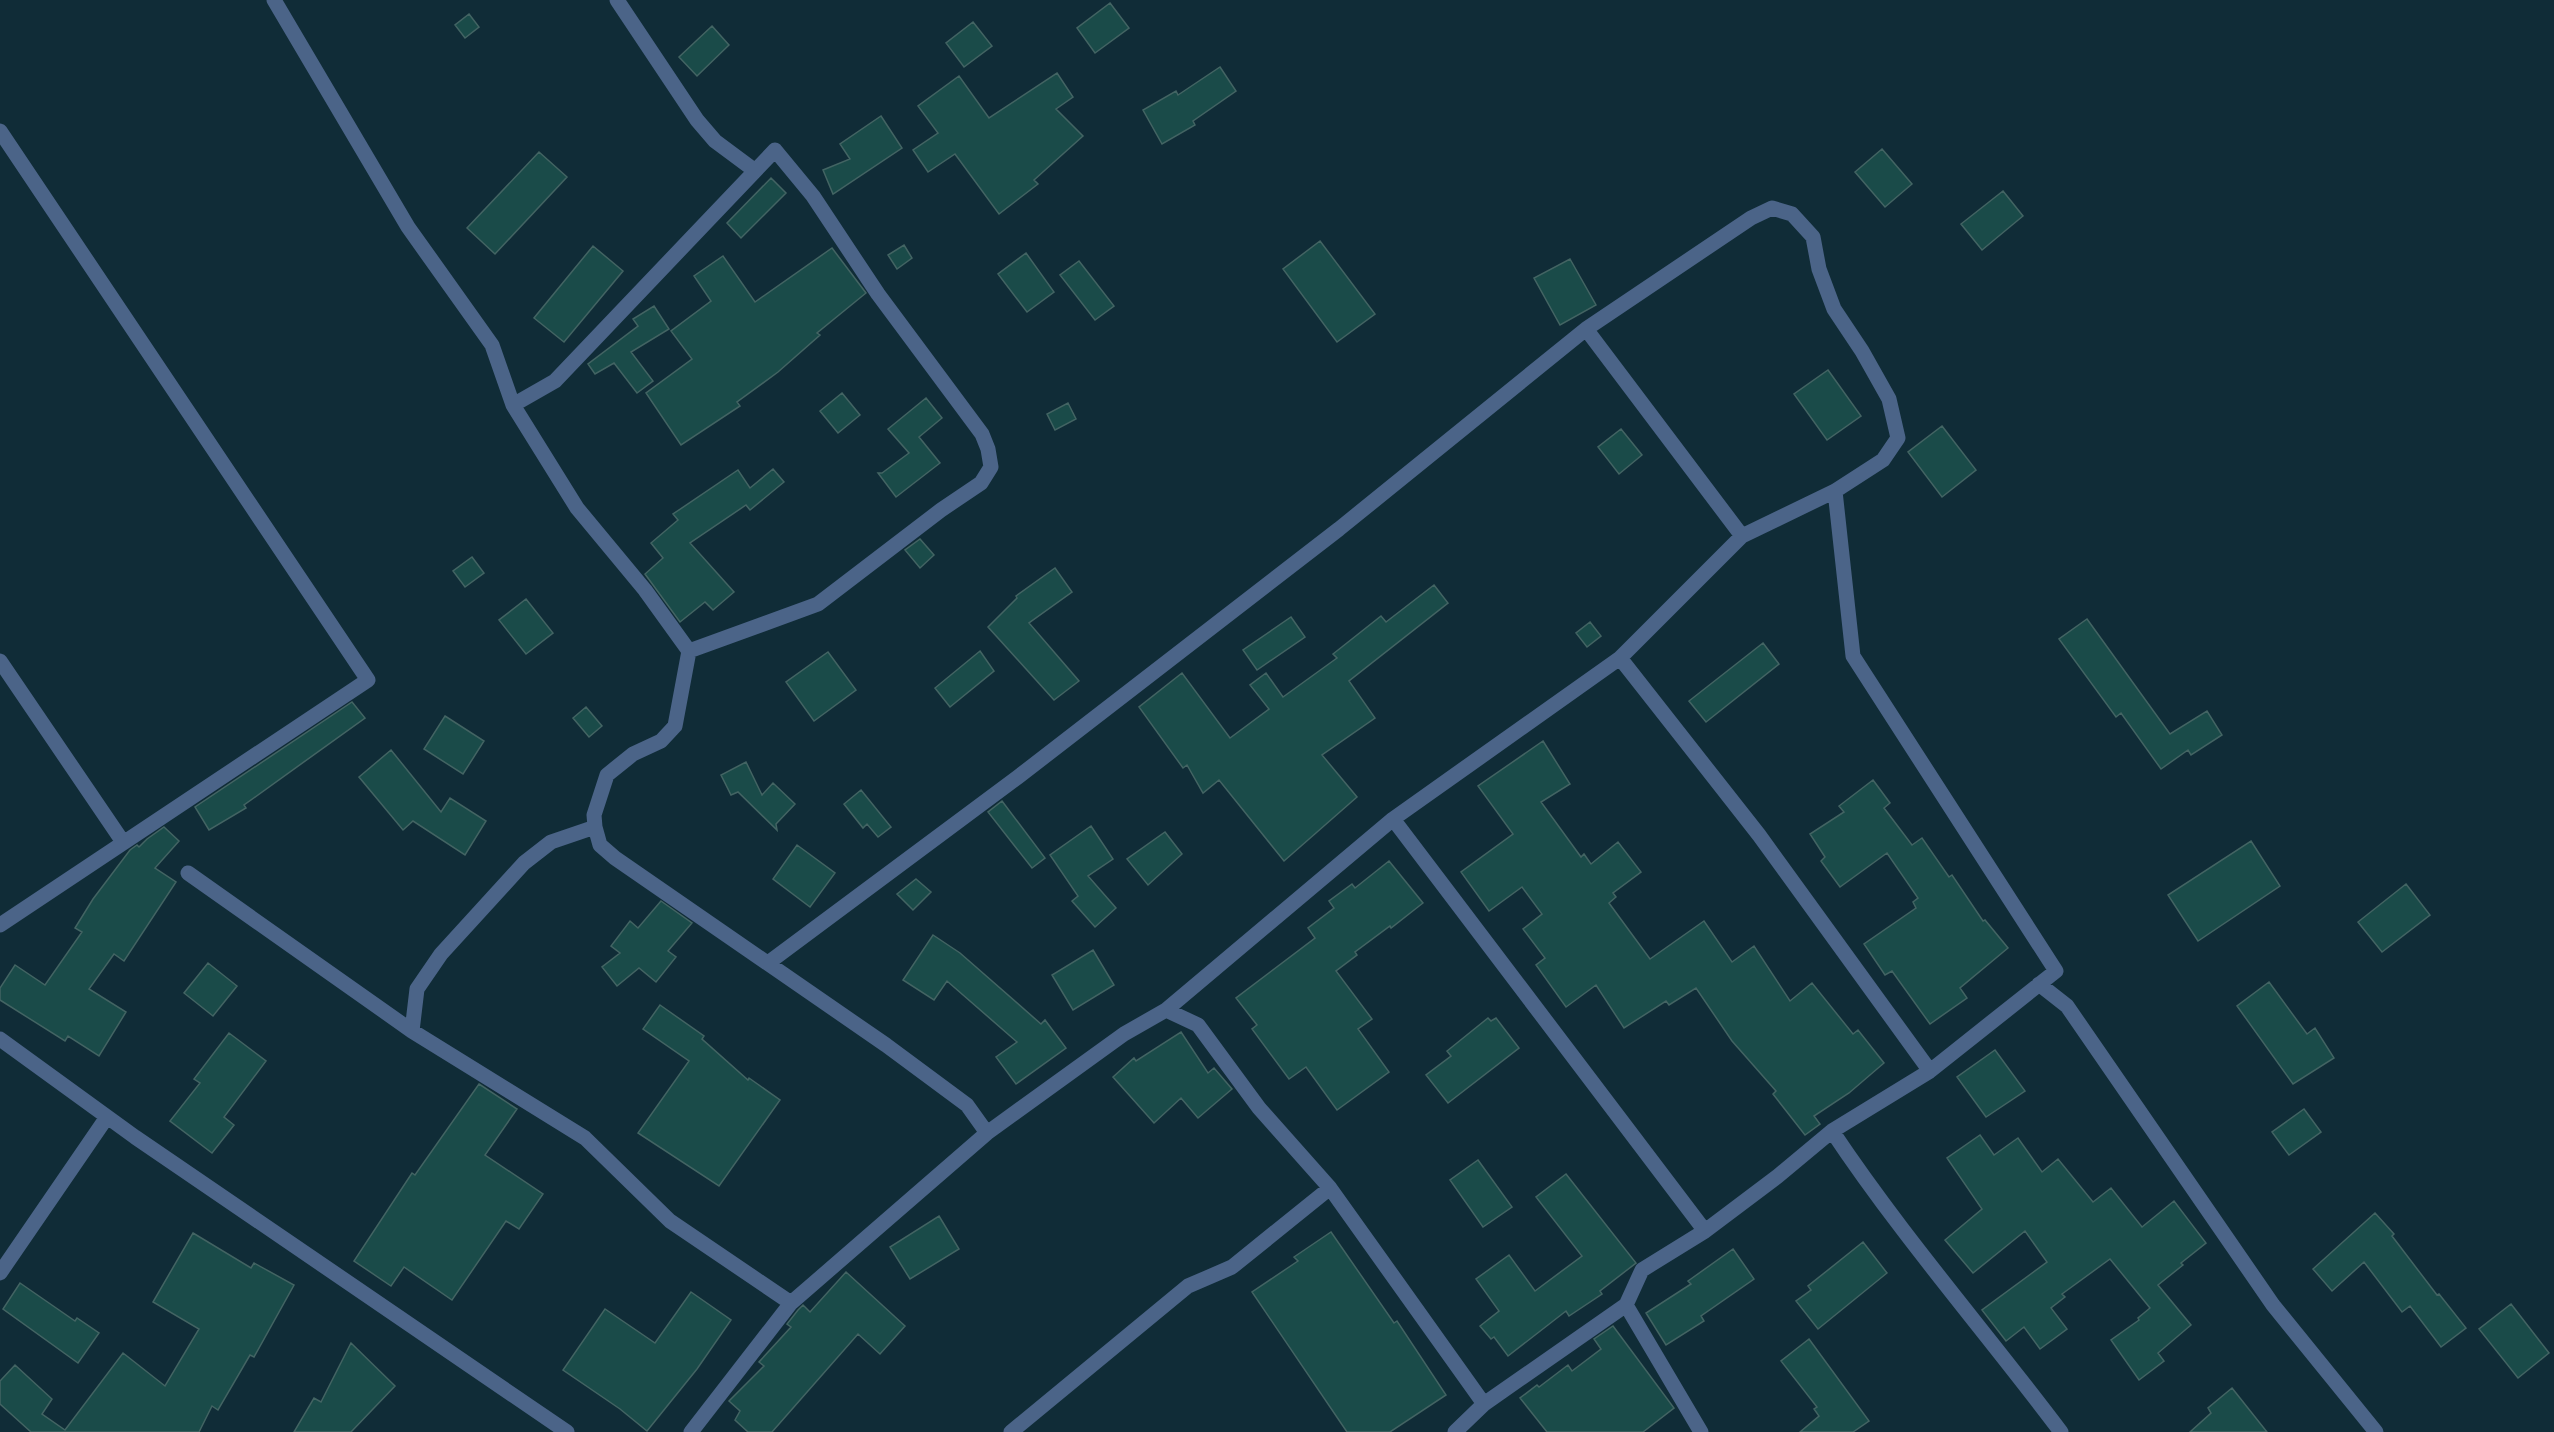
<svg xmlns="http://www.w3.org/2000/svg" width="2554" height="1432" viewBox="0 0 2554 1432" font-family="'PT Sans Narrow',sans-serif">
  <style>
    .building { fill: #1a4b49; stroke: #436463; stroke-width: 1.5 }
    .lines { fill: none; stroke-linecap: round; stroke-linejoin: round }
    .minor { stroke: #4b6488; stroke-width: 15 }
  </style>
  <rect width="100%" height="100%" fill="#102c37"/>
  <!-- building -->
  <path class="building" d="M1110 3 1129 28 1095 53 1077 28Z
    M469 14 479 27 465 38 455 25Z
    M973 22 992 46 964 67 946 43Z
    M712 26 729 45 697 76 679 57Z
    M1220 67 1236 91 1193 121 1195 125 1162 144 1143 110 1176 91 1178 95Z
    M1057 73 1073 97 1056 109 1083 136 1034 180 1038 184 999 214 955 154 928 172 913 150 938 133 918 106 959 76 989 118Z
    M881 116 902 148 833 194 823 170 850 159 840 144Z
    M1882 149 1912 184 1885 207 1855 172Z
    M539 152 567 177 495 254 467 228Z
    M771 178 786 193 741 238 727 223Z
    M2003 191 2023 216 1982 250 1961 224Z
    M1320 241 1375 314 1337 342 1283 269Z
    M904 245 912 258 897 269 888 255Z
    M593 246 623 271 564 342 534 318Z
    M832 248 866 293 817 333 820 335 778 372 737 402 740 406 681 445 646 393 692 359 671 331 711 301 694 276 723 256 755 302Z
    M1026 253 1054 292 1027 312 998 274Z
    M1570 259 1596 305 1560 325 1534 278Z
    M1079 261 1114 306 1095 320 1060 275Z
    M654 306 669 329 631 352 653 381 637 393 614 363 595 374 588 364 638 326 633 319Z
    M1828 370 1861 416 1827 440 1794 394Z
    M842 393 860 415 838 433 820 411Z
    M926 398 942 418 919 437 940 463 896 497 878 473H882L909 453 888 429Z
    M1068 403 1076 419 1055 430 1047 414Z
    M1942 426 1976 470 1942 497 1908 452Z
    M1621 429 1642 455 1619 474 1598 447Z
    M773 469 784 482 750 510 746 505 690 543 734 592 713 610 705 602 680 622 645 574 663 558 651 543 678 520 673 514 738 470 750 488Z
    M920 539 934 555 920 568 905 550Z
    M472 557 484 573 465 587 453 571Z
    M1055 568 1072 592 1029 623 1079 681 1054 700 988 627 1017 598 1016 596Z
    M1434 585 1448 603 1349 681 1375 718 1322 755 1357 797 1284 861 1219 780 1203 793 1187 765 1183 768 1139 707 1182 673 1230 738 1269 709 1250 685 1266 673 1283 697 1337 658 1333 654 1381 616 1386 622Z
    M526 599 553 633 526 654 499 620Z
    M1291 617 1305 637 1257 670 1243 650Z
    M2087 619 2170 734 2207 711 2222 735 2191 755 2188 750 2161 769 2121 713 2116 717 2059 639Z
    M1590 622 1601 636 1587 647 1576 633Z
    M1763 643 1779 664 1706 722 1689 701Z
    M980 651 994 671 950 707 935 688Z
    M828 652 856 690 814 721 786 682Z
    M352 702 365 718 244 805 246 808 209 830 195 807Z
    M586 707 602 726 589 737 573 718Z
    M445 716 484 741 463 774 424 749Z
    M1543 741 1570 784 1541 802 1581 857 1584 854 1591 864 1618 842 1641 872 1613 893 1616 897 1609 903 1650 959 1704 921 1732 962 1754 946 1790 1001 1812 983 1853 1034 1858 1030 1884 1063 1849 1093 1814 1116 1820 1124 1805 1135 1773 1094 1776 1091 1732 1041 1696 988 1669 1005 1666 1001 1624 1028 1596 985 1566 1007 1536 965 1545 958 1523 929 1542 914 1522 887 1489 911 1461 872 1513 834 1478 786Z
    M391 750 441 812 450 798 486 821 465 855 413 821 403 830 359 777Z
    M746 762 762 795 773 783 795 804 776 824 777 830 738 792 731 795 721 775Z
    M1873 780 1890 803 1884 808 1912 845 1922 838 1949 877 1952 875 1983 921 1985 920 2008 948 1960 988 1967 998 1930 1024 1892 971 1885 975 1864 944 1916 908 1913 902 1918 898 1887 853 1840 887 1821 861 1825 857 1810 834 1844 812 1839 806Z
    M861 790 891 827 878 837 867 824 863 828 844 804Z
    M1002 801 1045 858 1032 868 988 812Z
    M1091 826 1113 859 1088 876 1116 908 1095 927 1072 901 1078 896 1050 855Z
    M164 827 179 841 155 868 176 882 124 961 114 954 89 989 126 1012 99 1056 68 1036 65 1041 0 1000V988L15 965 45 985 82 932 75 928 93 899 130 850 137 845 139 847 147 839Z
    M1165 832 1182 854 1148 885 1127 859Z
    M2251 841 2280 886 2198 941 2168 895Z
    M797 845 835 873 810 907 773 879Z
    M1389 861 1423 903 1391 928 1390 926 1355 952 1357 955 1336 971 1372 1019 1358 1029 1389 1072 1337 1110 1306 1067 1289 1079 1252 1029 1257 1025 1236 998 1315 938 1308 928 1334 908 1329 901 1352 884 1355 888Z
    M916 879 931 892 913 910 897 894Z
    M2406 884 2430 915 2382 952 2358 922Z
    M661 901 692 923 668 951 676 957 656 982 639 968 617 986 602 967 620 953 611 946 630 921 638 928Z
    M933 935 960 953 1041 1024 1045 1020 1066 1048 1016 1084 996 1057 1017 1042 947 981 934 1000 903 980Z
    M1093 950 1114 985 1073 1010 1052 975Z
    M208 963 237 986 213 1016 184 993Z
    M2269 982 2307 1034 2315 1028 2334 1058 2293 1084 2237 1006Z
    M660 1005 704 1036 702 1039 748 1080 749 1078 780 1100 719 1186 638 1133 689 1061 643 1029Z
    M1488 1018 1491 1021 1496 1018 1519 1048 1448 1103 1426 1075 1451 1056 1447 1051Z
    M1181 1032 1208 1073 1214 1068 1232 1089 1198 1118 1181 1098 1154 1123 1113 1077 1134 1058 1136 1061Z
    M229 1033 266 1061 224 1117 234 1125 212 1153 170 1121 200 1083 194 1079Z
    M1995 1050 2025 1091 1986 1117 1957 1077Z
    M479 1084 517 1109 485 1155 543 1194 519 1229 506 1221 452 1300 404 1267 391 1286 354 1261 412 1173 415 1175Z
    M2304 1109 2321 1132 2289 1155 2272 1132Z
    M1980 1135 1994 1155 2018 1138 2042 1172 2058 1159 2093 1202 2111 1188 2142 1227 2174 1201 2206 1243 2181 1263 2183 1265 2158 1285 2191 1325 2158 1353 2164 1361 2139 1380 2111 1340 2139 1320 2138 1318 2150 1308 2110 1259 2062 1294 2065 1297 2051 1308 2067 1329 2040 1349 2024 1327 2006 1341 1982 1310 2047 1262 2025 1231 1973 1273 1945 1240 1982 1209 1947 1158Z
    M1478 1160 1512 1207 1483 1227 1450 1180Z
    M1566 1174 1636 1263 1600 1291 1602 1294 1569 1316 1566 1311 1508 1356 1494 1337 1491 1339 1480 1326 1499 1311 1476 1279 1509 1255 1535 1291 1582 1256 1536 1197Z
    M2375 1213 2394 1234 2392 1236 2437 1295 2439 1294 2466 1328 2441 1347 2410 1306 2402 1312 2364 1262 2332 1291 2313 1269Z
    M939 1216 959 1249 910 1279 890 1247Z
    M1331 1232 1394 1323 1397 1321 1446 1395 1390 1432H1347L1252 1292 1298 1261 1294 1257Z
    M193 1233 251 1268 254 1263 294 1285 254 1357 250 1355 218 1410 212 1406 199 1432H31L0 1404V1381L15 1365 52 1399 42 1414 65 1430 123 1353 165 1386 199 1329 153 1302Z
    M1863 1242 1887 1273 1818 1329 1796 1301 1811 1290 1808 1286Z
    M1733 1249 1754 1279 1701 1316 1704 1321 1666 1345 1646 1313 1691 1284 1688 1281Z
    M846 1272 905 1326 880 1354 858 1334 772 1432H748L735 1420 740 1411 729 1401 764 1366 759 1362 791 1327 787 1324 798 1310 803 1305 810 1312Z
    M20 1283 75 1321 77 1318 99 1333 78 1363 3 1309Z
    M691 1292 731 1320 697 1369 647 1431 620 1409 563 1370 605 1309 655 1343Z
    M2511 1304 2549 1353 2518 1378 2479 1329Z
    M1613 1326 1674 1408 1643 1432H1547L1520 1398 1537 1385 1539 1387 1568 1365 1572 1371 1601 1349 1594 1339Z
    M1809 1339 1869 1421 1853 1432H1800L1819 1416 1814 1409 1817 1407 1781 1361Z
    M351 1343 395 1386 351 1432H294L314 1398 321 1402Z
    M2232 1388 2267 1432H2190L2211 1413 2208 1408Z"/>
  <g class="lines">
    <!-- minor -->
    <path class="minor" d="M274 0 408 227 492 345 513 405 577 508 645 590 689 651 675 726 661 741 633 754 607 775 594 815 595 827 600 845 615 858 886 1045 967 1105 987 1133 791 1303 691 1432
      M617 0 697 120 715 141 754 170
      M0 131 368 680 0 925
      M1586 329 1742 536
      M513 405 555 381 775 150 813 196 878 294 982 434 988 449 991 467 981 483 941 510 818 604 689 651
      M1620 658 1759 835 1930 1071
      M0 661 123 842
      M1393 819 1705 1231
      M188 873 412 1031 585 1138 670 1221 791 1303
      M768 963 1018 777 1339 529 1586 329 1751 218 1772 208 1792 214 1813 237 1819 269 1834 309 1862 351 1889 399 1898 438 1883 460 1835 491 1742 536 1620 658 1393 819 1166 1010
      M2039 984 2067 1006 2273 1305 2376 1432
      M412 1031 417 989 441 954 524 863 551 842 595 827
      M0 1039 135 1137 567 1432
      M1832 1131C1902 1236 1985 1331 2061 1432
      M987 1133 1124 1034 1166 1010 1198 1025 1259 1108 1330 1188 1484 1404
      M0 1273 107 1117
      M1626 1305 1701 1432
      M1011 1432 1188 1286 1232 1267 1330 1188
      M1455 1432 1484 1404 1626 1305 1642 1270 1705 1231 1778 1176 1832 1131 1930 1071 2056 971 1853 656 1835 491"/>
  </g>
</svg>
